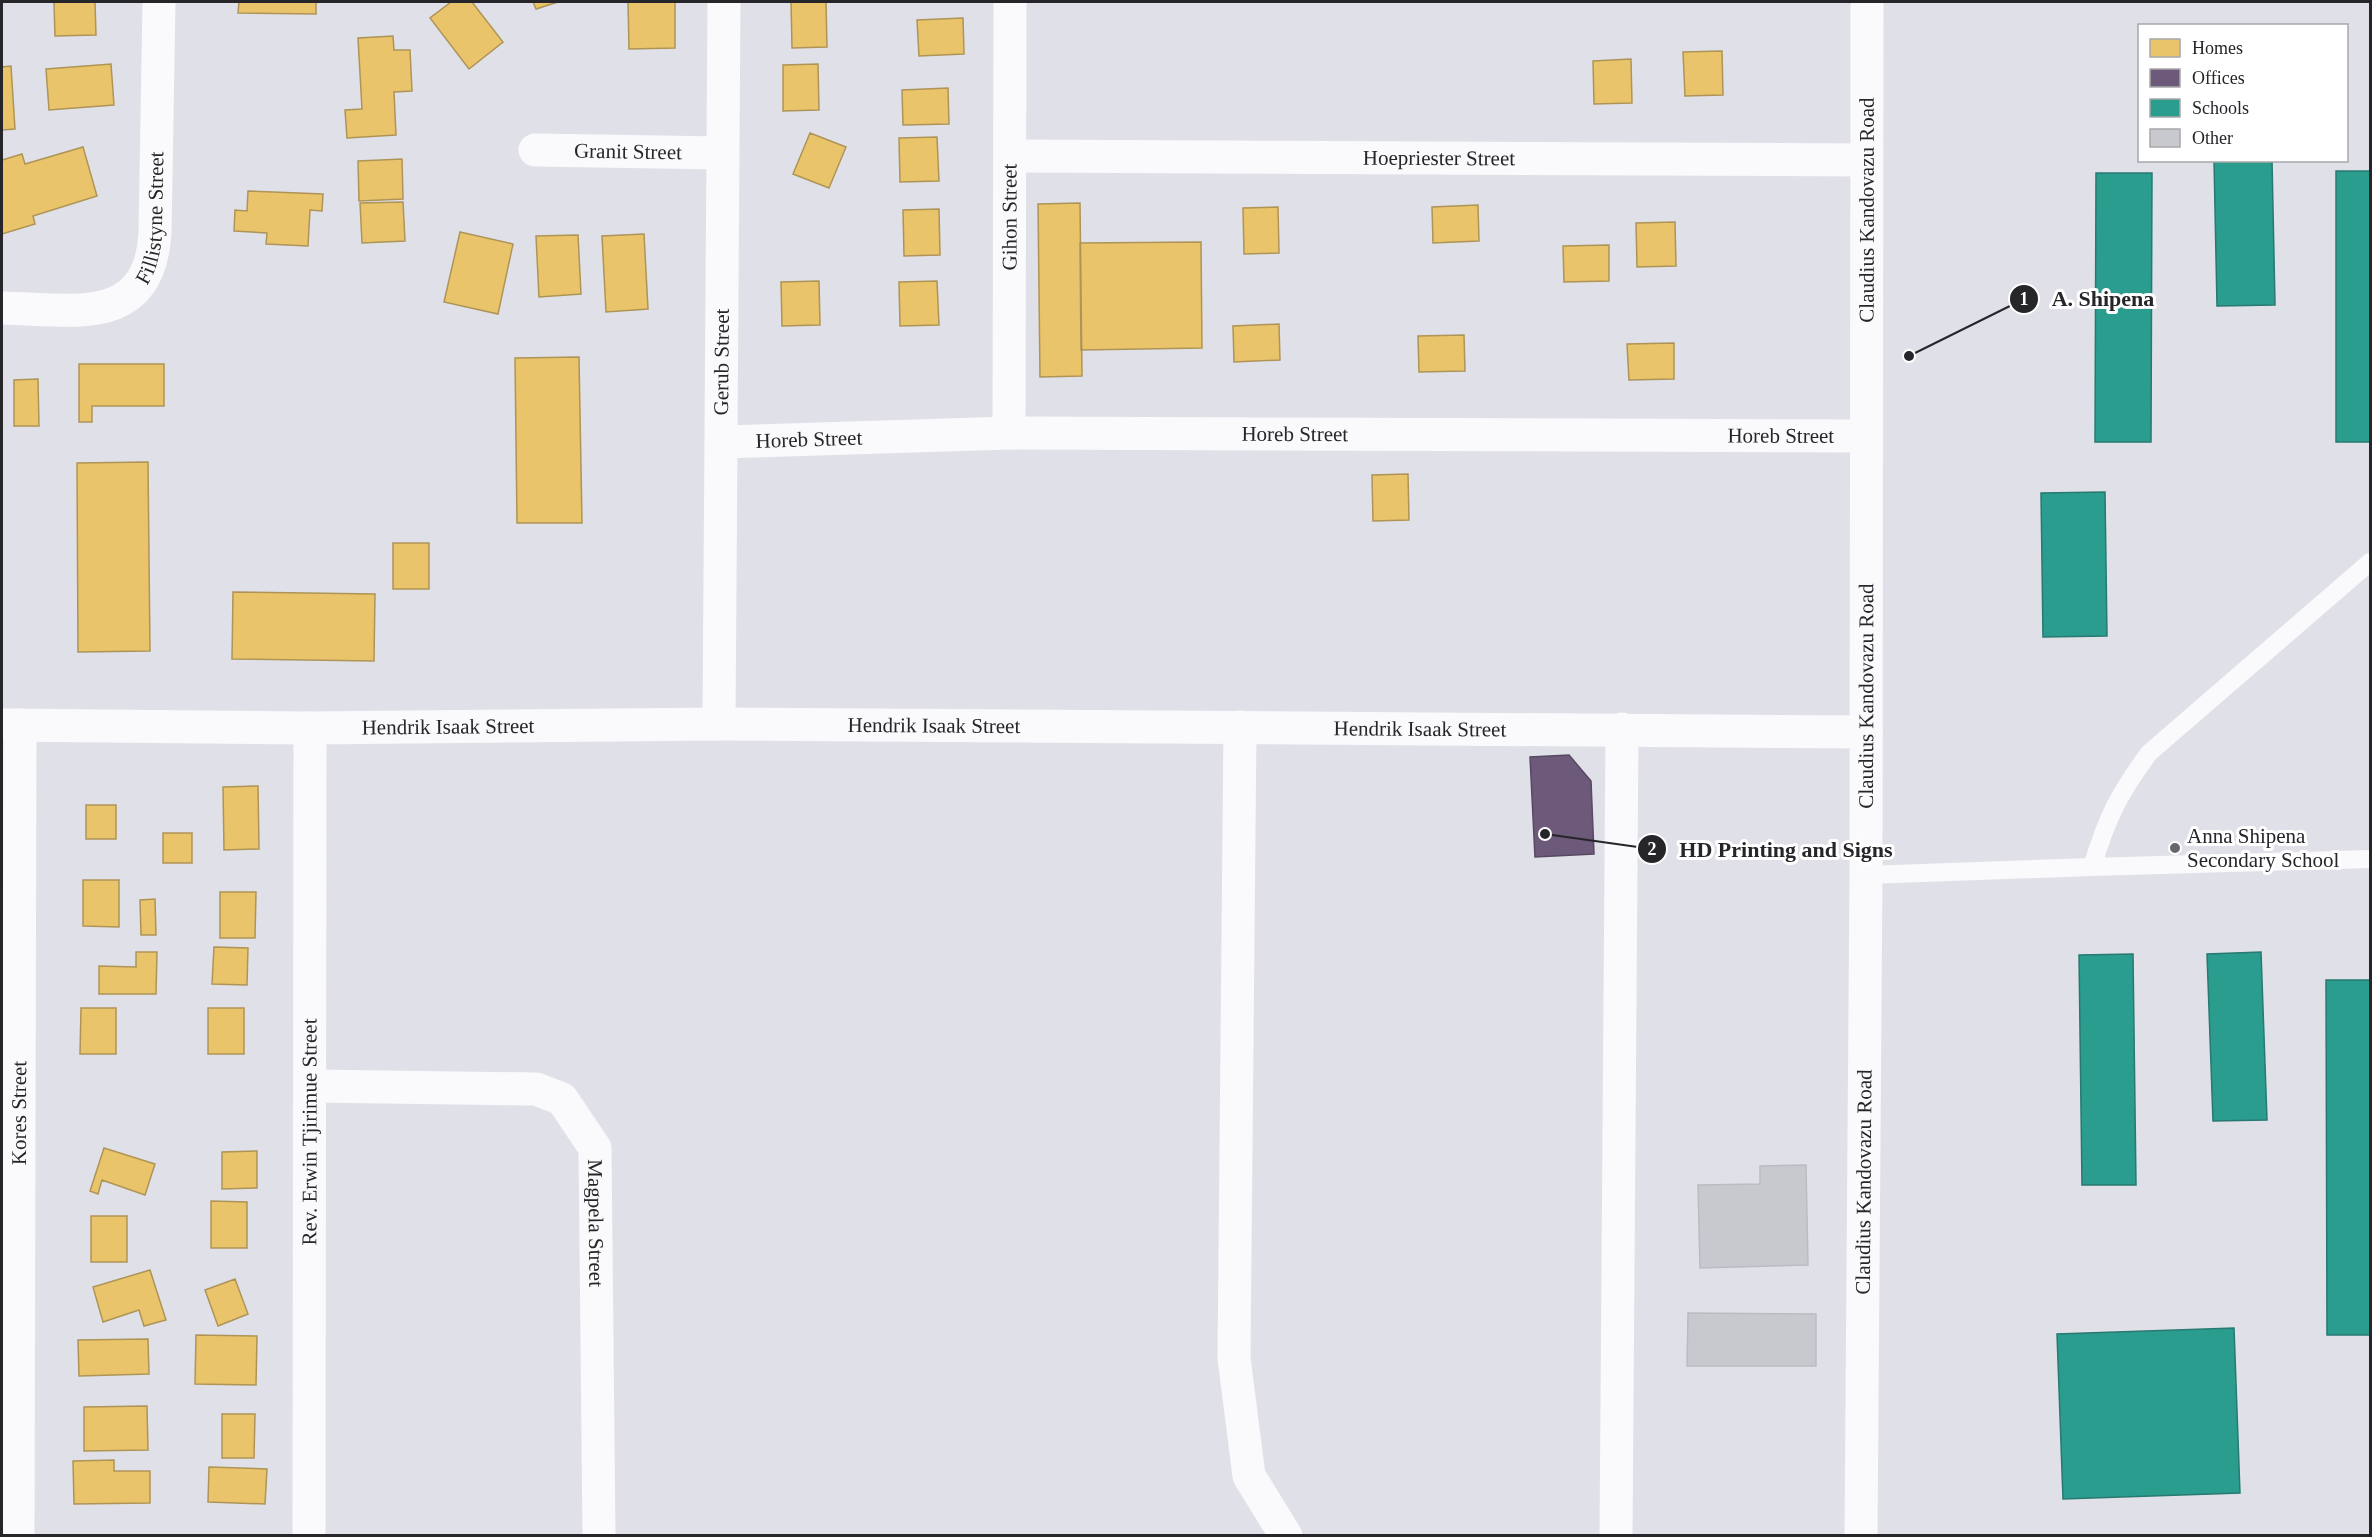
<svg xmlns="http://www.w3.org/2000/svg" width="2372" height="1537" viewBox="0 0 2372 1537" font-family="Georgia,serif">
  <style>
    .homes { fill: #e9c46a; stroke: #ae9457; stroke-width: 1.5 }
    .offices { fill: #6d597a; stroke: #574962; stroke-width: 1.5 }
    .schools { fill: #2a9d8f; stroke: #287971; stroke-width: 1.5 }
    .building { fill: #c8c9ce; stroke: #bbbbc0; stroke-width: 1.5 }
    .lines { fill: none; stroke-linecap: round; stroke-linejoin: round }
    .service { stroke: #fafafc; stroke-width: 18 }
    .minor { stroke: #fafafc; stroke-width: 33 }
    .tertiary { stroke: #fafafc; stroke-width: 33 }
    .poi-dot { fill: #66676c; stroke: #fff; stroke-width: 2 }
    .labels { text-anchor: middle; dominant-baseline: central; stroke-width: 6; stroke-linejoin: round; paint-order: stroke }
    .street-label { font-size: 21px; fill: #25252a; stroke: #fff }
    .poi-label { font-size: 21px; fill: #25252a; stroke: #fff; text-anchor: start }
    .leader { fill: none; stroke: #25252a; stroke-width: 2 }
    .callout-dot { fill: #25252a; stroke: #fff; stroke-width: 2 }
    .mark-label { font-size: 18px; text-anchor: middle; font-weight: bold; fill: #fff }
    .callout-label { font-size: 22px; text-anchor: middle; font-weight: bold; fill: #25252a; stroke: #fff; stroke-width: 6; stroke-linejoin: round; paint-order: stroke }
  </style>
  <rect width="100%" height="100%" fill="#e0e1e8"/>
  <!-- homes -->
  <path class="homes" d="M54 2H95L96 35 55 36Z
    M239 2H316V14L238 13Z
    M451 2H472L503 42 469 69 430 18Z
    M533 2H558L536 9Z
    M628 2H675V48L629 49Z
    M791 2H826L827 47 792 48Z
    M963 18 964 54 919 56 917 20Z
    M393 36 394 50H410L412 91 394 92 396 135 347 138 345 110 362 109 358 38Z
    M1722 51 1723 95 1685 96 1683 52Z
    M1631 59 1632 103 1594 104 1593 61Z
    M111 64 114 105 49 110 46 69Z
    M818 64 819 110 783 111V65Z
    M11 66 15 129 2 130V67Z
    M948 88 949 124 903 125 902 90Z
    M810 133 846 147 829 188 793 174Z
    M937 137 939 181 900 182 899 138Z
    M83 147 97 196 33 216 35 224 2 234V160L22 154 25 164Z
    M402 159 403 199 359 201 358 161Z
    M248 191 323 194 322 211 310 210 308 246 266 244 267 233 234 231 235 210 247 211Z
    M403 202 405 241 362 243 360 203Z
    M1080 203 1082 376 1040 377 1038 204Z
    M1478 205 1479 241 1433 243 1432 207Z
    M1278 207 1279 253 1244 254 1243 208Z
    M939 209 940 255 904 256 903 210Z
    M1675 222 1676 266 1637 267 1636 223Z
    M460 232 513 244 498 314 444 302Z
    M644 234 648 309 606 312 602 236Z
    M578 235 581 294 539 297 536 236Z
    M1201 242 1202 348 1081 350 1080 243Z
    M1609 245V281L1564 282 1563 246Z
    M819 281 820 325 782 326 781 282Z
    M937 281 939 325 900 326 899 282Z
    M1279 324 1280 360 1234 362 1233 326Z
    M1464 335 1465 371 1419 372 1418 336Z
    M1674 343V379L1629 380 1627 344Z
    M579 357 582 523H517L515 358Z
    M79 364H164V406H92V422H79Z
    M38 379 39 426H14V380Z
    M148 462 150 651 78 652 77 463Z
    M1408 474 1409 520 1373 521 1372 475Z
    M393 543H429V589H393Z
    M233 592 375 594 374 661 232 659Z
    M258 786 259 849 224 850 223 787Z
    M86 805H116V839H86Z
    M163 833H192V863H163Z
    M83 880H119V927L83 926Z
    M220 892H256L255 938H220Z
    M155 899 156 935H141L140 900Z
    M214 947 248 948 247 985 212 984Z
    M136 952H157L156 994H99V966L136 967Z
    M81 1008H116V1054H80Z
    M208 1008H244V1054H208Z
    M104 1148 155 1164 145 1195 102 1180 98 1194 90 1191Z
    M257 1151V1188L222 1189V1152Z
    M211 1201 247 1202V1248H211Z
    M91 1216H127V1262H91Z
    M150 1270 166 1320 144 1326 139 1310 103 1322 93 1287Z
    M235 1279 248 1314 218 1326 205 1290Z
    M196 1335 257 1336 256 1385 195 1384Z
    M148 1339 149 1374 79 1376 78 1340Z
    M147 1406 148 1450 84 1451V1407Z
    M222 1414H255L254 1458H222Z
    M114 1460V1471H150V1503L74 1504 73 1461Z
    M209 1467 267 1469 265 1504 208 1502Z"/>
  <!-- offices -->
  <path class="offices" d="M1569 755 1591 781 1594 854 1535 857 1530 757Z"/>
  <!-- schools -->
  <path class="schools" d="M2214 160H2272L2275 305 2217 306Z
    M2336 171H2370V442H2336Z
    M2096 173H2152L2151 442H2095Z
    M2105 492 2107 636 2043 637 2041 493Z
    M2261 952 2267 1120 2213 1121 2207 954Z
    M2133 954 2136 1185H2082L2079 955Z
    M2326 980H2370V1335H2327Z
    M2234 1328 2240 1493 2063 1499 2057 1334Z"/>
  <!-- building -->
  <path class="building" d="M1806 1165 1808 1265 1700 1268 1698 1185 1760 1184V1166Z
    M1688 1313 1816 1314V1366H1687Z"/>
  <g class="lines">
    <!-- service -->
    <path class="service" d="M2092 867 2370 859
      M1866 875 2092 867C2107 818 2118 795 2149 753L2370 562"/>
    <!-- minor -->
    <g class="minor">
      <path id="s1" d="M535 150 722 153"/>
      <path id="s2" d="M1011 156 1866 160"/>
      <path id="s3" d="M2 308C73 309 149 329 155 233L159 2"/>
      <path id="s4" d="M1009 433 1010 2"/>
      <path id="s5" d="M722 442 1009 433 1866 436"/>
      <path id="s6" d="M719 724 724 2"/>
      <path id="s7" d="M2 725 310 728 719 724 1866 732"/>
      <path d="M1240 727 1234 1358 1249 1476 1286 1536"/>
      <path id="s8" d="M312 1086 536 1089 562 1099 595 1148 599 1536"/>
      <path id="s9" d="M18 1536 20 725"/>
      <path id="s10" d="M309 1536 310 728"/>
      <path d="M1616 1536 1622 729"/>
    </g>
    <!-- tertiary -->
    <path class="tertiary" id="s11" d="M1861 1536 1866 875 1867 2"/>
  </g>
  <!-- markers -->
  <circle class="poi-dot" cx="2175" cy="848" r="6"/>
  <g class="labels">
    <!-- street labels -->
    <g class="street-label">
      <text stroke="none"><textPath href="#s1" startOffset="93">Granit Street</textPath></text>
      <text stroke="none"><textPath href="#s2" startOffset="428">Hoepriester Street</textPath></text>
      <text stroke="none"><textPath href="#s11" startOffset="1326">Claudius Kandovazu Road</textPath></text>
      <text stroke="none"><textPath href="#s3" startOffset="214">Fillistyne Street</textPath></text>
      <text stroke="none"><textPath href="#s4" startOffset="216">Gihon Street</textPath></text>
      <text stroke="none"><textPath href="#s6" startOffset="362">Gerub Street</textPath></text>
      <text stroke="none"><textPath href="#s5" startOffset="573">Horeb Street</textPath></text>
      <text stroke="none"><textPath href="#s5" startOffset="1059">Horeb Street</textPath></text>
      <text stroke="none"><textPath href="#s5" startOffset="87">Horeb Street</textPath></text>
      <text stroke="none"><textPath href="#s11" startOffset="840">Claudius Kandovazu Road</textPath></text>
      <text stroke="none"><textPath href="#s7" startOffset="932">Hendrik Isaak Street</textPath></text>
      <text stroke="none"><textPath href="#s7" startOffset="446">Hendrik Isaak Street</textPath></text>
      <text stroke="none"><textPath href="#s7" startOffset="1418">Hendrik Isaak Street</textPath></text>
      <text stroke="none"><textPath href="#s9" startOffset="423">Kores Street</textPath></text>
      <text stroke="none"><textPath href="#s10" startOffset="404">Rev. Erwin Tjirimue Street</textPath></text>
      <text stroke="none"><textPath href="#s11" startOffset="354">Claudius Kandovazu Road</textPath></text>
      <text stroke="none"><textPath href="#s8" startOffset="386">Magpela Street</textPath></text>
    </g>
    <!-- poi labels -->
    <g class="poi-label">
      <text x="2187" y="836">Anna Shipena<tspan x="2187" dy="24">Secondary School</tspan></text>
    </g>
  </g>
  <!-- callouts -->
  <path class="leader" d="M1909 356L2024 299M1545 834L1652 849"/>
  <g class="callout-dot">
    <circle cx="1909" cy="356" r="6"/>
    <circle cx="1545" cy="834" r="6"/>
    <circle cx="2024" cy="299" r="15"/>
    <circle cx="1652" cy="849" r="15"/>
  </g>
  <g class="mark-label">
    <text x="2024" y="305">1</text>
    <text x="1652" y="855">2</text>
  </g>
  <g class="callout-label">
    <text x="2103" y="306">A. Shipena</text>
    <text x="1786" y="857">HD Printing and Signs</text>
  </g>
  <!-- border -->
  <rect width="2372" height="1537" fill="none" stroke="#25252a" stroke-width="6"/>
  <!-- legend -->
  <rect x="2138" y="24" width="210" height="138" fill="#ffffff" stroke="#a8a8aa" stroke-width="1.5"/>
  <rect x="2150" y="39" width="30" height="18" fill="#e9c46a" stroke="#a8a8aa" stroke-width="1.5"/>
  <text x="2192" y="54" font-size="18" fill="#25252a">Homes</text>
  <rect x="2150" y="69" width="30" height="18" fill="#6d597a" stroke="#a8a8aa" stroke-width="1.5"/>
  <text x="2192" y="84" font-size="18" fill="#25252a">Offices</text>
  <rect x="2150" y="99" width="30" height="18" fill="#2a9d8f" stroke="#a8a8aa" stroke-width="1.5"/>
  <text x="2192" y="114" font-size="18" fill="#25252a">Schools</text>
  <rect x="2150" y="129" width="30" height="18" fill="#c8c9ce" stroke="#a8a8aa" stroke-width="1.5"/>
  <text x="2192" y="144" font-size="18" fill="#25252a">Other</text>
</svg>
